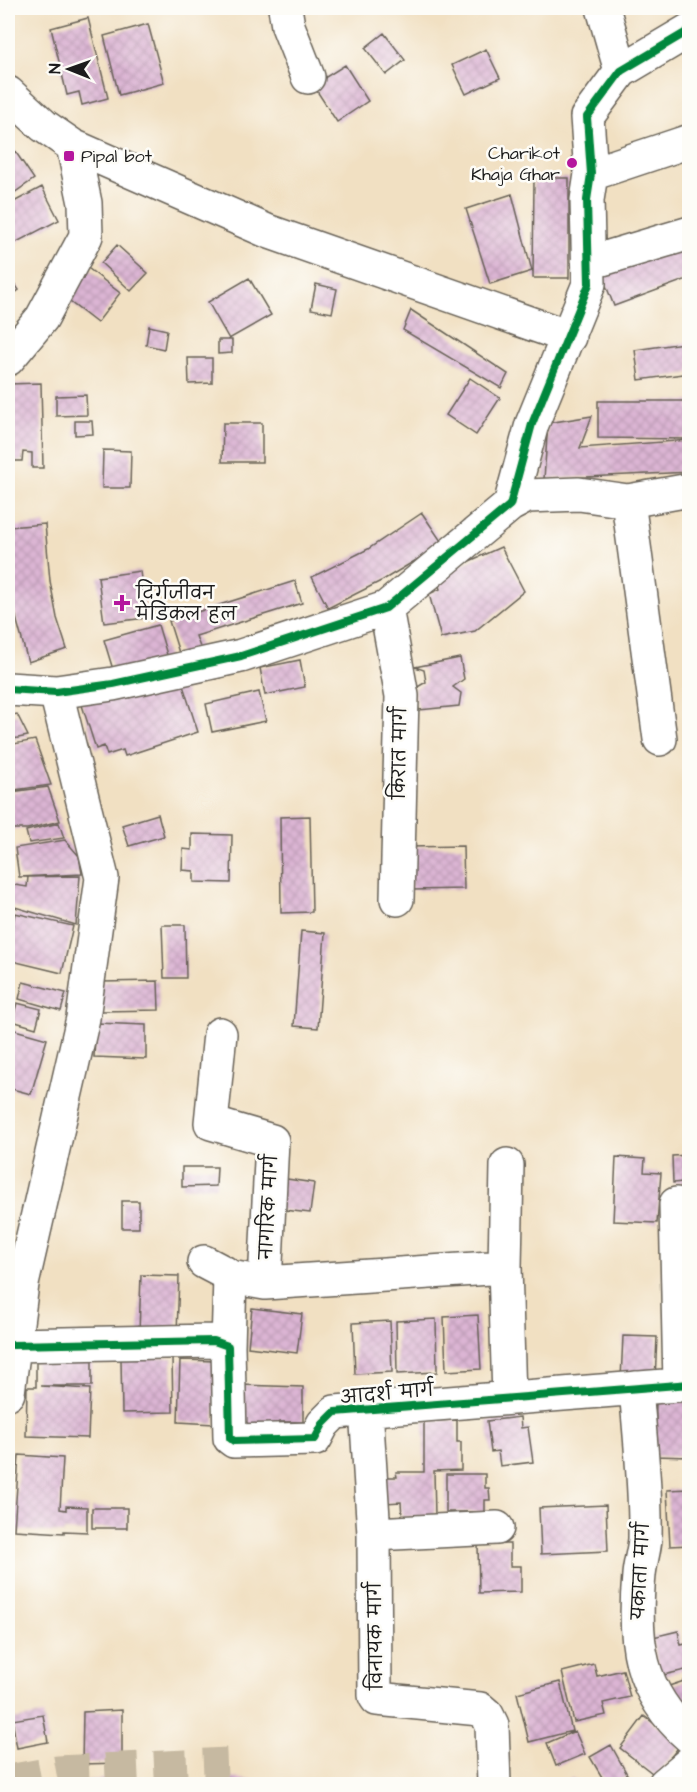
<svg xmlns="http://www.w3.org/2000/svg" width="697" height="1792" viewBox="0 0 697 1792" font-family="'Architects Daughter','Playpen Sans Deva',sans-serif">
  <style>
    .building { fill: url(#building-cross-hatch) }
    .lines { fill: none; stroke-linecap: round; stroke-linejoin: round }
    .minor-tunnel { stroke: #c6b9a1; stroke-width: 33; stroke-dasharray: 33 16; stroke-linecap: butt }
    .minor-casing { stroke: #676156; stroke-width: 36 }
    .minor { stroke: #fff; stroke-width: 33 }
    .cycleway-casing { stroke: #fdfcf7; stroke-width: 11 }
    .cycleway { stroke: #00873e; stroke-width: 8 }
    .poi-dot { fill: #b5179e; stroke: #fdfcf7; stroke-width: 2 }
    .labels { text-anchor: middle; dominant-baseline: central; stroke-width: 5; stroke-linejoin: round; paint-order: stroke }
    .poi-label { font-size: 18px; fill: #1c1c1c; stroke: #fdfcf7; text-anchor: start }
    .street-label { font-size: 18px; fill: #1c1c1c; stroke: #fdfcf7 }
  </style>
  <defs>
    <pattern id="building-cross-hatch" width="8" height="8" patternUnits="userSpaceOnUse" patternTransform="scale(1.5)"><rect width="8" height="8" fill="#dcb5d4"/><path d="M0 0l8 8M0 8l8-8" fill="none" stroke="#bc9bb5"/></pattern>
  </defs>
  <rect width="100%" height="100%" fill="#fdfcf7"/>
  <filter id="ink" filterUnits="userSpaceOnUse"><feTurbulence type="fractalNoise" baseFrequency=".0167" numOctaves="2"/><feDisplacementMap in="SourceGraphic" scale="12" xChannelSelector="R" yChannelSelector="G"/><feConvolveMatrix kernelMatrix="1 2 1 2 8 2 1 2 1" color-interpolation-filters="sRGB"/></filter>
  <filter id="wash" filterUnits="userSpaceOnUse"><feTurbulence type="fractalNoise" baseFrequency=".008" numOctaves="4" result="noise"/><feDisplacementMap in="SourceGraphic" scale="24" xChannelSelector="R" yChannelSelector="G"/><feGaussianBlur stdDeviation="1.35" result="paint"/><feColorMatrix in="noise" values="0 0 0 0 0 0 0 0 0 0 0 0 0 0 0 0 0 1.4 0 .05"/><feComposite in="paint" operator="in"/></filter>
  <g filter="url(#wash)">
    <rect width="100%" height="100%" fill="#f1e0c2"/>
    <g id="blocks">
      <!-- building -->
      <path class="building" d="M88 18 108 98 82 105 79 92 67 95 51 28Z
        M148 24 164 83 119 95 104 36Z
        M384 33 405 60 386 75 365 48Z
        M486 49 500 78 466 94 452 65Z
        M345 65 368 101 337 122 313 85Z
        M15 151 34 179 8 197V156Z
        M534 178H569V278H533Z
        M42 187 59 220 11 245 8 237V205Z
        M512 194 532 271 490 284 466 209Z
        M682 239 690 262V278L614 306 600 270Z
        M117 245 148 273 131 291 101 263Z
        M84 265 120 293 97 323 61 295Z
        M8 274 19 290 8 298Z
        M249 278 271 315 229 339 208 302Z
        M316 284 337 289 332 313 311 309Z
        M411 310 508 374 501 388 403 330Z
        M149 326 167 330 164 349 146 345Z
        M218 340H232V353L218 354Z
        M690 342V373L639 380 635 350Z
        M188 358H212V383L189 384Z
        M470 378 500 398 476 435 446 415Z
        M41 383 43 468H32V453L23 452 22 461H8V384Z
        M86 395 87 415 56 416V396Z
        M598 401H690V439L598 438Z
        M592 416 580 448 690 440V472L544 479 548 423Z
        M75 421H92L93 434 75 435Z
        M223 423H262V462H222Z
        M103 450 131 451 130 488H102Z
        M422 513 443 544 383 580 328 608 312 577 368 549Z
        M45 524 50 581 57 618 67 649 28 662 8 588V527Z
        M501 547 524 591 475 631 441 638 429 594 440 589 436 576Z
        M140 571 146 618 104 623 98 577Z
        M295 581 302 603 196 636 201 650 180 656 169 621Z
        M158 625 168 658 114 673 104 640Z
        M460 658 464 679 453 687 461 693 459 706 419 710 414 689 426 682 424 670 415 667Z
        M300 660 305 687 265 695 260 668Z
        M181 679 198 732 125 756 123 750 107 755 104 746 96 749 81 702Z
        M259 692 266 721 212 732 206 704Z
        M17 714 28 736 8 740V716Z
        M35 740 51 785 14 790 8 757V745Z
        M48 787 60 821 27 829H12L11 792Z
        M158 814 164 836 129 846 122 825Z
        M310 816 312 912 281 913 280 817Z
        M59 823 64 838 29 843 26 831Z
        M192 834 232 835 231 883 194 882V871L182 870 183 849 192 850Z
        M65 840 79 856 82 874 19 877 15 848Z
        M463 846 464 889 411 890 409 847Z
        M80 876 76 925 8 905V884L27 887 28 877Z
        M15 913 73 926 62 973 8 960V947Z
        M162 925H185L186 978H164Z
        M301 931 325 933 318 1028 294 1026Z
        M158 981 159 1010 101 1011 100 982Z
        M23 982 66 993 61 1011 19 999Z
        M17 1003 41 1009 36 1028 12 1021Z
        M96 1023 146 1025V1059L94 1057Z
        M8 1028 47 1039 31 1094 8 1088Z
        M690 1155V1210H683L682 1182 673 1183 672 1156Z
        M616 1157 645 1159 644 1172 661 1173 657 1223 613 1221Z
        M182 1167H217L216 1186 182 1187Z
        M280 1178 314 1183 310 1213 276 1209Z
        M122 1201H139V1228H122Z
        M141 1275 179 1276 177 1334 139 1333Z
        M252 1308 302 1314 297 1353 248 1347Z
        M478 1315 481 1369 446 1371 444 1317Z
        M436 1319 437 1372 397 1374 396 1321Z
        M390 1321 392 1372 355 1374 353 1323Z
        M623 1336 657 1337 655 1380 621 1379Z
        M172 1358 173 1412 122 1413 121 1359Z
        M36 1359H92V1386H41L90 1389 88 1438 26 1436 27 1387H36Z
        M180 1360 216 1361 214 1424 178 1422Z
        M239 1385 303 1387V1422H279V1429L238 1428Z
        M656 1401H690V1457L655 1456Z
        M520 1417 521 1428 528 1427 533 1462 500 1466 498 1451 491 1452 487 1421Z
        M457 1420V1442H461V1470L434 1471 435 1516 402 1517 401 1502 385 1503V1477H397L396 1472H424V1421Z
        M19 1455 63 1458 60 1509 66 1510V1506L87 1507V1532L64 1531V1533L14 1530Z
        M446 1474H485V1488H489L490 1500H485V1512H446Z
        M690 1489V1545L670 1546 667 1490Z
        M606 1505 608 1551 541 1554 539 1508Z
        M92 1508H127V1528H92Z
        M478 1544H510V1566H521V1592L479 1593Z
        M678 1631 681 1645 690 1643V1669L659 1676 653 1637Z
        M594 1664 597 1676 623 1670 630 1697 603 1703 606 1715 574 1722 562 1672Z
        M690 1679V1726L663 1688Z
        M560 1682 572 1731 529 1742 517 1693Z
        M122 1710V1763L82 1764 83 1712Z
        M43 1715 48 1742 17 1748 12 1720Z
        M644 1716 681 1744 656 1776 620 1748Z
        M575 1731 585 1754 556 1766 547 1743Z
        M611 1745 628 1776 612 1784H606L590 1757Z
        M129 1777V1784H61V1783Z
        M229 1778 273 1783 272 1784H228Z
        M572 1778 581 1784H556Z"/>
    </g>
  </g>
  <g filter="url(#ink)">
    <use href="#blocks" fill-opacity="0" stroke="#676156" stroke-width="1.5"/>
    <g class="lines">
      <!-- minor-tunnel -->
      <path class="minor-tunnel" d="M8 1781 58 1772 227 1764"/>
      <defs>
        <path id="minor" d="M285 8 288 26 308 77
          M603 8 621 71
          M8 93 44 126 73 146 85 203 86 236 42 318 8 359
          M73 146 267 231 569 337
          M591 174 690 141
          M589 263 690 233
          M628 501 660 739
          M510 505 527 496 579 494 628 501 690 490
          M386 608 402 696 397 899
          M8 689 56 692 113 684 241 656 386 608 510 505 532 424 589 284 587 200 591 174 587 117 621 71 690 30
          M220 1034 211 1123 272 1141 265 1283
          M507 1165 505 1267 509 1398
          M676 1204 680 1384
          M204 1262 223 1272 230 1277
          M13 1345 214 1341 228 1346 230 1438 234 1441 315 1439 323 1424 335 1412 690 1384
          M228 1346 230 1277 265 1283 505 1267
          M636 1388C640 1438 646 1489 645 1539 644 1551 640 1563 639 1575 633 1640 638 1692 690 1737
          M8 1393 22 1284 83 1018 102 878 56 692
          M366 1408 374 1534 375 1696 377 1699 480 1709 487 1715 492 1725 494 1784
          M374 1534 497 1528
          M665 1784 690 1763"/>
      </defs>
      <!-- minor casing -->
      <use href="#minor" class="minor-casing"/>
      <!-- minor -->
      <use href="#minor" class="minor"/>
      <defs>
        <path id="cycleway" d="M8 689 56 692 113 684 241 656 386 608 510 505 532 424 589 284 587 200 591 174 587 117 621 71 690 30
          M13 1345 214 1341 228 1346 230 1438 234 1441 315 1439 323 1424 335 1412 690 1384"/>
      </defs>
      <!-- cycleway casing -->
      <use href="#cycleway" class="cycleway-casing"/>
      <!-- cycleway -->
      <use href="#cycleway" class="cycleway"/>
    </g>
  </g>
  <!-- markers -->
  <g class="poi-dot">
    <rect x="63" y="150" width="12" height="12" rx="3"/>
    <circle cx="572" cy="163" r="6"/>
    <path d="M119 594h6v6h6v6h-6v6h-6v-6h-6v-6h6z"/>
  </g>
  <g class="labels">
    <!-- poi labels -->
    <g class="poi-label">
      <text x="560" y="153" text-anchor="end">Charikot<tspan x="560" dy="21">Khaja Ghar</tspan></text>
      <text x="81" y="156">Pipal bot</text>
      <text x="136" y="593">दिर्गजीवन<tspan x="136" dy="21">मेडिकल हल</tspan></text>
    </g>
    <!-- street labels -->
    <g class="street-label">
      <text transform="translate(400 753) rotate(-89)">किरात मार्ग</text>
      <text transform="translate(269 1207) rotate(-87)">नागरिक मार्ग</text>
      <text transform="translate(387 1394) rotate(-5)">आदर्श मार्ग</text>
      <text transform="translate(641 1571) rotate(-87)">यकाता मार्ग</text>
      <text transform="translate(376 1636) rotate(-91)">विनायक मार्ग</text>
    </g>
  </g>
  <!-- margin -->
  <rect width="697" height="1792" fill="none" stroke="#fdfcf7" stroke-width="30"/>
  <!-- north arrow -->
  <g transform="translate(69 69) rotate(271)" stroke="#fdfcf7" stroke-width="4.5" paint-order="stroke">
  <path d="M0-4.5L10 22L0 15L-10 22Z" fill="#1c1c1c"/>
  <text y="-9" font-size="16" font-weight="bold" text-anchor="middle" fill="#1c1c1c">N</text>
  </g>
</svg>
